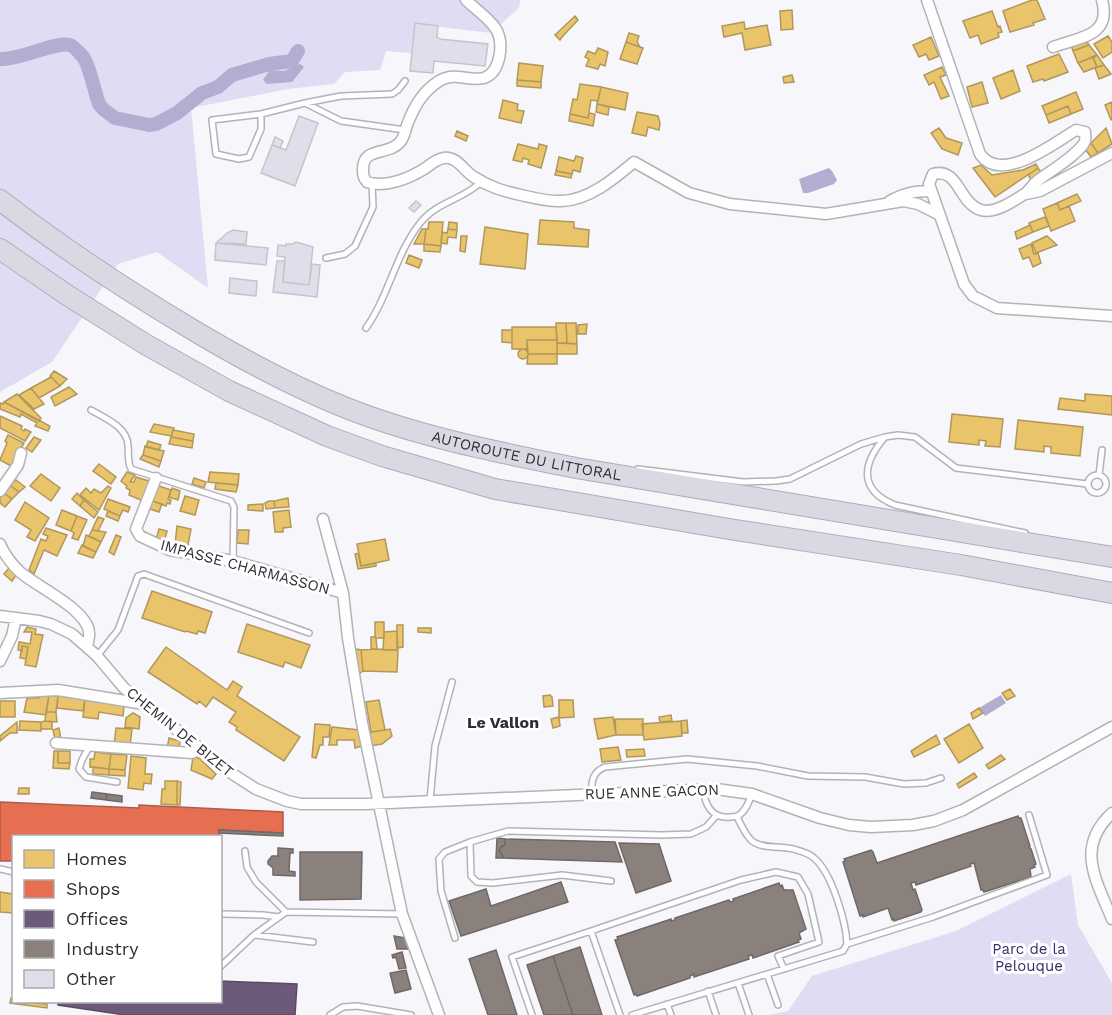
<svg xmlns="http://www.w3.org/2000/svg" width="1112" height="1015" viewBox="0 0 1112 1015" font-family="'Work Sans',sans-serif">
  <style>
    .green { fill: #dfdcf3 }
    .water { fill: #b4add2 }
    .homes { fill: #e9c46a; stroke: #b1975a; stroke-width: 1.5 }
    .shops { fill: #e76f51; stroke: #b05b49; stroke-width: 1.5 }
    .offices { fill: #6d597a; stroke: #5a4c65; stroke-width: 1.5 }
    .industry { fill: #8a817c; stroke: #6e6867; stroke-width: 1.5 }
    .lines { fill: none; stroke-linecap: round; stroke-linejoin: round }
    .canal { stroke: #b4add2; stroke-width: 14 }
    .building { fill: #e0deea; stroke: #c5c4ca; stroke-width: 1.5 }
    .lane-casing { stroke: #b3b2b8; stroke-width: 8 }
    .street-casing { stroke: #b3b2b8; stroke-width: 13 }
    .highway-casing { stroke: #afacb8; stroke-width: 22 }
    .lane { stroke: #fefefe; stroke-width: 5 }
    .street { stroke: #fefefe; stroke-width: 10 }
    .highway { stroke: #dbd8e3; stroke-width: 20 }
    .labels { text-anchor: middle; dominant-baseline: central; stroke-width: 6; stroke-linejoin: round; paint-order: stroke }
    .street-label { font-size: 15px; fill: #2e2d35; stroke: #fff }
    .park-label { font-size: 15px; fill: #3c2b6a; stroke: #fff }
    .neighbourhood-label { font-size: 16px; font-weight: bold; fill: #2e2d35; stroke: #fff }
  </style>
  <rect width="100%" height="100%" fill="#f7f6fb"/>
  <!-- green -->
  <path class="green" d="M0 0H520L519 8 491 33 415 24 411 53 386 51 380 70 345 72 334 84 288 89 191 108 208 288 157 252 118 264 52 362 0 392Z
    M1071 874 1078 925 1112 983V1015H769L788 1011 812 976 956 931Z"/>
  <!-- water -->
  <path class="water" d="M300 64 304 67 292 82 267 84 263 80 270 70 284 71Z
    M829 168 832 171 837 180 834 184 808 193H803L799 179Z
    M1001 695 1006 703 985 716 979 708Z"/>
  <!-- homes -->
  <path class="homes" d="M1032 0H1037L1045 19 1033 23 1034 25 1010 32 1003 11Z
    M792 10 793 29 781 30 780 11Z
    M992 11 998 27 1000 26 1002 32 998 33 999 37 981 44 978 35 970 38 963 21Z
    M575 16 578 20 562 37 560 40 555 35Z
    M744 22 745 29 767 25 771 45 745 50 742 33 724 37 722 26Z
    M629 33 639 36 637 42 640 47 626 42Z
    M1108 36 1112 42V52L1103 58 1094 44Z
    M931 37 939 56 929 60 926 54 919 57 913 45Z
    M1085 39 1089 45 1073 51 1071 45Z
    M626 42 643 48 637 64 620 59Z
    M1089 45 1097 55 1078 63 1073 51Z
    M598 48 608 52 605 66 600 64 598 69 586 66 589 59 585 57 588 51 595 54Z
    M1059 54 1068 72 1044 81 1043 79 1033 82 1027 66Z
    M1097 55 1104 65 1097 67 1093 58Z
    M1093 57 1097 67 1084 72 1078 63Z
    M519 63 543 66 541 82 517 80Z
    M1104 65 1111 74 1099 79 1095 68Z
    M942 67 946 75 940 77 949 96 941 99 934 82 929 85 924 75Z
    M1013 70 1020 91 1001 99 993 78Z
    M792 75 794 82 784 83 783 77Z
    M517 80 541 82V88L517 86Z
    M982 82 988 103 972 107 967 87Z
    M580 84 601 87 598 101 591 100 588 118 570 114 573 99 577 100Z
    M601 87 628 93 625 110 597 104Z
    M1076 92 1083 109 1071 114 1068 106 1046 115 1042 106Z
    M503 100 518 104 517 110 524 111 521 123 499 118Z
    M1112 102V119L1111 120 1105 105Z
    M597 104 609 107 608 115 596 112Z
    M1068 106 1071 114 1049 123 1046 115Z
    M637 112 658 116 660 123 659 130 648 127 646 136 632 133Z
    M589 113 595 114 593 126 569 121 570 114 588 118Z
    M939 128 946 138 962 143 958 155 942 149 931 133Z
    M1106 128 1112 144 1098 153 1091 143Z
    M457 131 468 136 466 141 455 136Z
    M1091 143 1098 153 1091 157 1085 149Z
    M518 144 538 149 539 144 547 146 541 168 528 164 529 160 523 158 522 162 513 160Z
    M576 156 583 158 580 172 573 170 572 174 556 171 559 157 574 161Z
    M1036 164 1038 168 995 197 973 168 981 165 992 175 1023 170Z
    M1038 168 1041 172 1031 180 1028 175Z
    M556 171 572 174 571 178 555 175Z
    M1077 194 1081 201 1060 210 1057 203Z
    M1057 203 1060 210 1069 206 1075 221 1051 231 1043 209Z
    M1045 217 1049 226 1033 232 1029 223Z
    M540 220 574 222V228L589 230 588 247 538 244Z
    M429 222H443L441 246 424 244 426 229H428Z
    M449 222 457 223V230L448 229Z
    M1030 225 1033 232 1017 239 1015 232Z
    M485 227 528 234 525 269 480 264Z
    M422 229H426L424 244H414Z
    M448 229 457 230 456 238 448 237 447 244 441 243 442 232 447 233Z
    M461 236H467L465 252 460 251Z
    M1047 236 1057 245 1036 253 1032 243Z
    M424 244 441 246 440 252 424 251Z
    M1031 244 1034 254 1038 253 1041 263 1033 267 1029 257 1023 259 1019 249Z
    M409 255 422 260 419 268 406 263Z
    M556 323H566L567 343H557Z
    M566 323H576L577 344 567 343Z
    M587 324 586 334H578V325Z
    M512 327H556L557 340H527V349H512Z
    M502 330H512V343L502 342Z
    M527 340H557V354H528Z
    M557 343 577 344V354H557Z
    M518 354a5 5 0 1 1 10 0a5 5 0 1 1-10 0Z
    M528 354H557V364H527Z
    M54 371 67 379 60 386 50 376Z
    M51 377 60 386 39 398 31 388Z
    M69 387 77 394 55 406 51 397Z
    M31 388 44 404 34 409 19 395Z
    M17 394 41 418 39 421 4 402Z
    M1085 394 1112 396V415L1058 409 1060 398 1085 401Z
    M4 402 50 426 48 431 35 426 37 423 21 414 20 417 0 409V403L3 404Z
    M952 414 1003 419 1000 447 985 446 986 441 979 440V445L949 442Z
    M0 416 22 426 21 429 24 431 25 429 31 432 25 441 0 428Z
    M1018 420 1083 427 1080 456 1051 453V447L1044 446V452L1015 449Z
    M154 424 174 428 171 436 150 432Z
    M173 430 194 434 193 441 171 437Z
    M8 435 24 443 11 466 0 460 7 443 5 441Z
    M34 437 41 440 32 452 26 448Z
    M171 437 193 441 192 448 169 444Z
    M148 441 161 445 159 450 146 447Z
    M145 446 164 451 161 461 143 455Z
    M143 455 161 461 159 467 140 459Z
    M99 464 116 477 111 484 93 471Z
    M127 472 135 475 130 482H134L136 477 149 481 143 501 129 495 130 490 126 488 127 486 121 481Z
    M210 472 239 474 238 485 208 482Z
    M41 474 60 488 51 501 30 486Z
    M194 478 206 482 204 488 192 484Z
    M16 480 25 487 19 492 10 485Z
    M216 483 238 485 236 492 215 489Z
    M10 485 19 492 12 499 4 493Z
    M156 485 171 490 168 499 171 500 170 504 167 503 166 506 150 500Z
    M108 486 111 488 99 510 80 495 86 488 91 493 94 489 101 493Z
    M172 488 180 491 178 500 169 497Z
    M4 493 12 499 5 507 0 503V497Z
    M77 493 84 500 80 506 72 499Z
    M185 496 199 500 195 515 180 511Z
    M288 498 289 507 275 508 274 501Z
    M108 499 130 507 128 512 123 510 120 516 104 509Z
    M84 500 98 512 94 518 80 506Z
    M150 500 162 504 159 512 147 508Z
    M269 501H274L275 508 266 509 265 503Z
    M25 502 49 518 35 541 27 537 31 530 15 520Z
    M263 504V511L248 510V505Z
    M62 510 77 516 71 531 56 525Z
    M289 510 291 527 283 528V532H275L273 512Z
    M108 511 120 516 118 521 106 516Z
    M77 516 87 520 78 540 72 538 74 533 71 531Z
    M98 517 104 519 98 531 92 530Z
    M177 526 191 529 188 545 181 543V546L175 545Z
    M46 528 67 535 57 556 44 550 34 574 29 570 41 539 46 541 48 536 43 534Z
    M159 529 167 531 164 542 156 540Z
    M92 530 106 532 101 542 89 536Z
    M238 530H249L248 544 237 543Z
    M86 535 101 542 96 552 83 546Z
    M116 535 121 537 114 555 109 552Z
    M385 539 389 560 361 566 357 544Z
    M82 545 96 552 93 558 78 553Z
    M358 553 361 566 376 563V566L358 569 355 554Z
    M9 568 16 575 12 581 4 574Z
    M152 591 212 612 205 633 198 631 197 634 186 631 185 632 142 618Z
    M375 622H384V638H376L377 649H371V637H375Z
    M247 624 310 645 301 668 285 662 283 667 238 652Z
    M397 625H403V647L397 648Z
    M27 627 36 629 35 634 43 635 36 667 25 665 28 647 22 646V651L18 650 19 642 30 644 32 632H24Z
    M418 628H431V633L418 632Z
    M397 631 398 650H383L384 632Z
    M22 646 28 647 26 659 20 658Z
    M166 647 227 690 233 681 242 687 237 696 300 737 284 761 236 730 237 727 229 722 236 712 213 697 206 707 199 701 197 704 148 672Z
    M356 649 361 650 363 671 359 674 357 671Z
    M377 649 398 650 397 672 363 671 361 650Z
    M1010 689 1015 696 1007 700 1002 693Z
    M40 694 49 695 46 715 24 712 27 698H39Z
    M49 695 58 696 56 712H46Z
    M550 695 552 697 553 706 544 707 543 696Z
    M58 696 85 699 83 711 57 708Z
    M85 699 118 704 124 707 123 716 99 712 98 719 83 717Z
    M379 700 385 730 371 732 366 702Z
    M559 700H573L574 717 559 718Z
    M0 701H15V717H0Z
    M979 708 983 713 973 719 971 713Z
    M46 712H56L57 722 45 721Z
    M133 713 140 717 139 729 125 727 126 718Z
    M671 715 672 721 660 722 659 717Z
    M559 717 560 726 553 728 551 719Z
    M613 717 616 735 598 739 594 719Z
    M615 719H643V735H616Z
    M687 720 688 733H682L681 721Z
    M20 721 41 722V731L19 730Z
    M45 721 52 722V729H41V722Z
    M681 721 682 736 644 740 642 724Z
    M17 722V733H10L0 741V736Z
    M315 724 330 725V727L329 737H323V745H320L316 758 312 757Z
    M969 724 983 748 959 763 944 739Z
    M332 727 359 730 362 746 355 748 354 740H337V745H329Z
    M59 728 61 740 55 739 53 730Z
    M116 728 132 729 130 746 114 745Z
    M390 729 392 736 382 744 369 746 366 733Z
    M936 735 940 744 914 757 911 751Z
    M169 738 180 741 179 749H167Z
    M618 747 621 760 602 762 600 749Z
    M644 749 645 756 627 757 626 750Z
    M54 751H58V763H70L69 769 53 768Z
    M58 751H70V763H58Z
    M95 752 111 754 109 769 90 767V759H94Z
    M111 754 127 755 125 770 109 769Z
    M1001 755 1005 759 989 769 986 765Z
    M131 756 146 758 145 774H152L151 784 144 783 143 790 128 788Z
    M193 757 199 758 216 774 212 779 191 770Z
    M93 767 109 769V775L93 774Z
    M109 769 125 770V776L109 775Z
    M974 773 977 777 959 788 957 784Z
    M165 781H177V805L161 804 162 789H165Z
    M177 781 181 782 180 805H177Z
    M19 788H29V794H18Z
    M0 892 13 894V913L0 912Z
    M11 998H14V1002L47 1004V1008L10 1003Z"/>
  <!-- shops -->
  <path class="shops" d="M0 802 139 808V805L283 812V833L219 830V836H14V861H0Z"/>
  <!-- offices -->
  <path class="offices" d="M220 981 297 984 295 1015H125L58 1005V1002H220Z"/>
  <!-- industry -->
  <path class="industry" d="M92 792 107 794 106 800 91 798Z
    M107 794 122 796V802L106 800Z
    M1018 816 1019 818H1021L1030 846 1029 847 1031 849 1036 864 1034 865 1035 867 1030 869 1031 877 984 892 983 890H981L974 863 970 864 971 866 916 885 915 882 911 883 913 890 915 889 922 910 921 912 894 921V919L892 920 888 908 863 917V915L860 916 843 862 845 861 844 859 871 850 873 852 877 863Z
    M219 830 283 833V836L219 833Z
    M497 838 505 839V845L501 847 499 851 504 858H496Z
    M505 839 615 842 622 862 504 858 499 851 501 847 505 845Z
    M619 843 659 844 671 881 636 893Z
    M278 848 293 849V853H290L289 871 295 872V876L273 875V868L268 864V861L272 856H278Z
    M300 852H362L361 899 300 900Z
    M561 882 568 902 461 936 449 901 486 889 491 906Z
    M779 883 780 886 782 885 784 890H793L806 929 799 933 801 939 798 940 799 942 753 958 752 955 748 956 749 959 694 977V974L690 976V978L637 996 636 994 634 995 615 940 618 939 617 937 671 919V921L675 920V918L729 900 730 902 734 901 733 899Z
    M394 936 405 938 410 949H397Z
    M580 947 602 1015H573L553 956Z
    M496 950 517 1015H488L469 959Z
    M402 952 406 968 399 969 396 957 393 958 392 955Z
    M553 956 573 1015H544L527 965Z
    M406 970 411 989 395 993 390 973Z"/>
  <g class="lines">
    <!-- canal -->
    <path class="canal" d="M0 59C20 60 56 41 70 45 74 46 81 55 84 58 91 71 94 90 99 104L103 109 115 118 149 125 156 124 177 113 202 93 218 87 232 75 269 64 292 61 298 51"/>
  </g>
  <!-- building -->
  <path class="building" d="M415 23 438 26 437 37 440 39 488 44 485 66 434 61 433 73 410 71Z
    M299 116 318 123 295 186 261 173 272 145 286 150Z
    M275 137 283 141 280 148 272 145Z
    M416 201 421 205 414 212 409 208Z
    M233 230 247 232 246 244 216 243 227 233Z
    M296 242 313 247 309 285 283 282 285 257 277 256 278 245 286 246V244H293Z
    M216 243 268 248 266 265 215 260Z
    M277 261H285L283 282 309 285 312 264 320 265 317 297 273 292Z
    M230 278 257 281 256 296 229 293Z"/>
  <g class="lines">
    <defs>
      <path id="lane" d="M305 103 341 96 392 94 398 90 405 81
        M261 114V129L249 157 239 159 216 154 212 120 261 114 305 103 341 121 405 130
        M326 258 345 254 355 246 373 207 372 183
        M366 328C389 296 396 252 421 222 437 202 464 199 481 182
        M91 410C105 418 127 427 128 445 129 455 127 460 131 469L231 501 234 507 233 561
        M885 437 898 435 915 437 956 468 1087 484
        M638 469 743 482 776 481 790 479 861 444 885 437C862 464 858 490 895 505L1025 533
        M1099 475 1102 450
        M1088 484a9 9 0 1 1 18 0a9 9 0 1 1-18 0Z
        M97 656 118 630 138 576 144 574 309 633
        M89 747 82 760 79 769 86 777 117 782
        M703 789C705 805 712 819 730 817 734 817 736 817 739 815 746 811 749 801 752 794
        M591 794C592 781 592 772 605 767L687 759 757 766 808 776 865 777 904 784 926 783 941 778
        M430 800 435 746 452 682
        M245 851 247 867 256 882 286 912
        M0 869 14 872
        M611 881 562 875 493 883 477 882 471 876 470 842 508 831 662 835 691 834 706 827 716 816
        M223 914 263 915 279 917
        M255 935 313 942
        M455 938 441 891 439 859 445 852 470 842
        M847 944 933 917 1047 875 1029 815
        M220 967 254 935 286 912 402 914
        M767 974 778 1005
        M738 983 749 1015
        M708 991 716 1015
        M667 1004 671 1015
        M330 1015 343 1007 357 1006 411 1015
        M532 1015 512 957 591 931
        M620 1015 591 931 741 880 776 872 798 877 808 894 819 942 778 956 784 969
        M632 1015 843 951 847 944C846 922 832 873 814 858 809 853 800 851 793 849 781 846 762 849 752 841 745 835 741 824 737 817"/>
      <path id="street" d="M466 0C475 9 489 18 496 29 504 43 501 72 484 78 467 82 456 71 439 81 422 92 414 107 407 125 405 131 404 138 400 142 389 156 363 146 363 169 363 175 363 177 367 182 385 188 408 179 424 169 430 165 436 159 444 158 457 156 464 171 474 177 489 187 503 191 521 195 534 198 548 202 562 201 589 200 614 179 634 162L689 193 730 204 826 214 903 201 918 204 938 214
        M927 0 980 154C1001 185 1054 143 1076 130L1085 132C1085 136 1086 138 1085 141 1080 154 1047 173 1036 182 1031 186 1029 192 1023 195 1012 202 994 214 981 210 959 204 959 167 933 174L929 184 964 284 973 296 997 308 1112 316
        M1053 47C1079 37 1112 37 1102 0
        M1026 194 1040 191 1112 153
        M890 201C904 193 915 191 931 191
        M156 478 136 529 140 536 170 550 233 561 343 593
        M0 491 18 465 21 453
        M323 519 343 593 348 638 362 723 402 914 439 1015
        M0 544C4 554 12 564 19 571 35 586 87 609 89 632 90 636 88 641 87 646
        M0 616 39 621 51 624 72 634 97 656 124 688 231 773 256 789 287 801 301 804H366L716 789 752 794 820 818 849 825 871 827 913 825 934 821 963 810 1112 727
        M0 661 12 636 16 618
        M0 693 58 690 144 704
        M56 743 192 753 201 749
        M1112 813C1075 847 1096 880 1112 919"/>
      <g id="highway">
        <path id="s1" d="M0 200C62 248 126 290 193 330 240 358 288 384 339 405 414 436 497 452 576 468L1112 557"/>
        <path d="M0 249 67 295 145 344 229 391 327 436 382 456 495 489 729 529 961 565 1112 593"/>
      </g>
    </defs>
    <!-- lane casing -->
    <use href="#lane" class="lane-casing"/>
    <!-- street casing -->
    <use href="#street" class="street-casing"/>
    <!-- highway casing -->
    <use href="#highway" class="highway-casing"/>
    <!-- lane -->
    <use href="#lane" class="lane"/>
    <!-- street -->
    <use href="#street" class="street"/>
    <!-- highway -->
    <use href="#highway" class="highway"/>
  </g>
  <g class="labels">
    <!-- street labels -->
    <g class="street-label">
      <text stroke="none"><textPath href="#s1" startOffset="592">AUTOROUTE DU LITTORAL</textPath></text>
      <text transform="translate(245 567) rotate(15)">IMPASSE CHARMASSON</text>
      <text transform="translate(180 732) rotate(39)">CHEMIN DE BIZET</text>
      <text transform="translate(652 792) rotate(-2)">RUE ANNE GACON</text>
    </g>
    <!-- park labels -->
    <g class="park-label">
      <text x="1029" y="949">Parc de la<tspan x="1029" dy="17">Pelouque</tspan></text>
    </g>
    <!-- neighbourhood labels -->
    <g class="neighbourhood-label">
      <text x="503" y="722">Le Vallon</text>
    </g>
  </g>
  <!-- legend -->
  <rect x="12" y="835" width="210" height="168" fill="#ffffff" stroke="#ababae" stroke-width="1.5"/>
  <rect x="24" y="850" width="30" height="18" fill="#e9c46a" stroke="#ababae" stroke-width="1.5"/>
  <text x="66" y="865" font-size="18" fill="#2e2d35">Homes</text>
  <rect x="24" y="880" width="30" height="18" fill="#e76f51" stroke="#ababae" stroke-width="1.5"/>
  <text x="66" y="895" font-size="18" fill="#2e2d35">Shops</text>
  <rect x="24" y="910" width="30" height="18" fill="#6d597a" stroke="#ababae" stroke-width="1.5"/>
  <text x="66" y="925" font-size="18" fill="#2e2d35">Offices</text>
  <rect x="24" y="940" width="30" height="18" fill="#8a817c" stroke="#ababae" stroke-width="1.5"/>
  <text x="66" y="955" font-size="18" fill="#2e2d35">Industry</text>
  <rect x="24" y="970" width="30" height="18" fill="#e0deea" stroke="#ababae" stroke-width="1.5"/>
  <text x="66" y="985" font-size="18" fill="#2e2d35">Other</text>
</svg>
